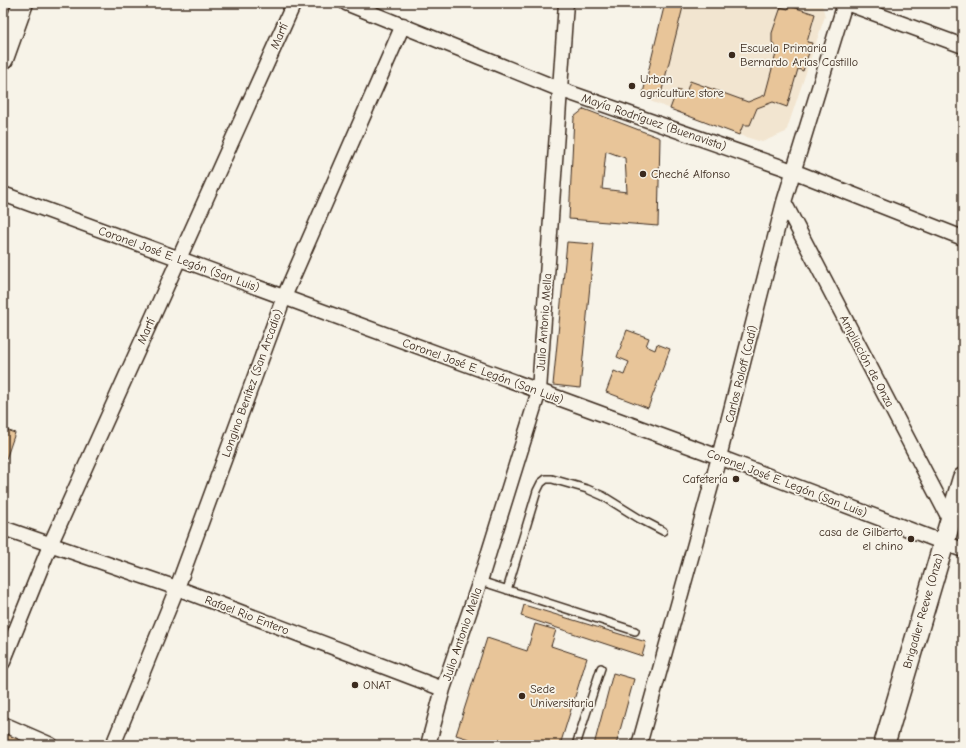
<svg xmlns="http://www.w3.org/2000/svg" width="966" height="748" viewBox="0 0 966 748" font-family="'Comic Neue',sans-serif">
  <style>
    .built { fill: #f2e5d0 }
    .building { fill: #e8c599; stroke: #3b2a1e; fill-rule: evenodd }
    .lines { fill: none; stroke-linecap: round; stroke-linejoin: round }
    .lane-casing { stroke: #3b2a1e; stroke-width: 10 }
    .street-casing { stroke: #3b2a1e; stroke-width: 17 }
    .secondary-casing { stroke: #3b2a1e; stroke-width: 23 }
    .lane { stroke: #f7f3e8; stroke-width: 7 }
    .street { stroke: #f7f3e8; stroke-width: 14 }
    .secondary { stroke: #f7f3e8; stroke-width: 20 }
    .poi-dot { fill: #3b2a1e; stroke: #f7f3e8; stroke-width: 1.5 }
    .labels { text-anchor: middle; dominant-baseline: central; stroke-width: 3.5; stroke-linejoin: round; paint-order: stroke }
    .street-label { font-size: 12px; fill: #3b2a1e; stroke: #f7f3e8 }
    .poi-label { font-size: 12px; fill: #3b2a1e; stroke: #f7f3e8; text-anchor: start }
  </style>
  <rect width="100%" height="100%" fill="#f7f3e8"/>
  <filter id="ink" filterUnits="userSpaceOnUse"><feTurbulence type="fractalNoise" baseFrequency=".025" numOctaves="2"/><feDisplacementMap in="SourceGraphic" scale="8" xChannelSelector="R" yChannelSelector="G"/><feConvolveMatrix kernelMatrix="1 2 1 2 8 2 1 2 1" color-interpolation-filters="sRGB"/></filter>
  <g filter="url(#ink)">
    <!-- built -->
    <path class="built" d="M665 3H816L822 5 825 16 786 132 762 142 739 135 642 98Z"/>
    <!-- building -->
    <path class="building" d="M665 3H684L660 98 643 93Z
      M767 3H782L781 7Z
      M790 6 815 14 807 42 812 43 803 71 798 69 787 107 773 102 757 108 750 125H743L739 135 670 109 677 90 686 93 690 81 748 102 765 95 777 50 772 42V33L781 7 788 9Z
      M584 109 660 138 658 226 569 219 574 117ZM606 151 625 158 627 192 602 189Z
      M567 242 594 244 580 388 553 385Z
      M627 330 649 338 646 346 655 350 657 344 670 349 648 408 606 392 614 371 624 375 629 362 617 357Z
      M3 429 15 433 3 468Z
      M524 605 646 642 642 656 521 616Z
      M535 624 556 630 551 646 587 658 560 745H488L456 735 487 638 527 651Z
      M613 673 634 679 616 745H594Z
      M3 731 33 745H3Z"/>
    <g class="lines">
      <defs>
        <path id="lane" d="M480 581 635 631
          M507 590 537 491 541 483 546 479H552L587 489 603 496 640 519 663 531
          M576 745 601 668"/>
        <path id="street" d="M346 3 559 89 793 171 963 238
          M846 3 963 46
          M3 194 719 457 963 550
          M784 202 950 520
          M3 528 177 588 443 689
          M3 662 51 543 294 3
          M3 724 51 745
          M113 745 177 588 284 297 403 25
          M428 745 443 689 480 581 539 391 566 3
          M639 745 719 457 784 202 845 3"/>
        <path id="secondary" d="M3 59 23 3
          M884 745 963 478"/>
      </defs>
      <!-- lane casing -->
      <use href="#lane" class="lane-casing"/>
      <!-- street casing -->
      <use href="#street" class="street-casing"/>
      <!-- secondary casing -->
      <use href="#secondary" class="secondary-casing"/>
      <!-- lane -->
      <use href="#lane" class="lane"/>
      <!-- street -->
      <use href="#street" class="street"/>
      <!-- secondary -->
      <use href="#secondary" class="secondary"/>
    </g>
  </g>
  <!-- markers -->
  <g class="poi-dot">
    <circle cx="732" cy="55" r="4"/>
    <circle cx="632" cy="86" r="4"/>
    <circle cx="643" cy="174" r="4"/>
    <circle cx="736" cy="479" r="4"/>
    <circle cx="911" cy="539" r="4"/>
    <circle cx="355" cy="685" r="4"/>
    <circle cx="522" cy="696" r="4"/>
  </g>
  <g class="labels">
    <!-- street labels -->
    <g class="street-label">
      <text transform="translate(279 36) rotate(-66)">Martí</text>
      <text transform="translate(654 122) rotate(19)">Mayía Rodríguez (Buenavista)</text>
      <text transform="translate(179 259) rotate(20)">Coronel José E. Legón (San Luis)</text>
      <text transform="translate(544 322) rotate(-86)">Julio Antonio Mella</text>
      <text transform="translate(146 331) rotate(-66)">Martí</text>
      <text transform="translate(867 361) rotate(62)">Ampliación de Onza</text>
      <text transform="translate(483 371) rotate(20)">Coronel José E. Legón (San Luis)</text>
      <text transform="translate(741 374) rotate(-76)">Carlos Roloff (Cadí)</text>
      <text transform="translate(252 383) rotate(-70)">Longino Benítez (San Arcadio)</text>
      <text transform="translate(787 483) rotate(21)">Coronel José E. Legón (San Luis)</text>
      <text transform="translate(923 611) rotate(-74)">Brigadier Reeve (Onza)</text>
      <text transform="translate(247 615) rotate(21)">Rafael Rio Entero</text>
      <text transform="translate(462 634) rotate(-71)">Julio Antonio Mella</text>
    </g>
    <!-- poi labels -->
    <g class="poi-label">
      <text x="740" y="48">Escuela Primaria<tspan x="740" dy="14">Bernardo Arias Castillo</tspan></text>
      <text x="640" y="79">Urban<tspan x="640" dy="14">agriculture store</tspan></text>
      <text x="651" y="174">Cheché Alfonso</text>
      <text x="728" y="479" text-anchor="end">Cafetería</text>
      <text x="903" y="532" text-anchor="end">casa de Gilberto<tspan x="903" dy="14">el chino</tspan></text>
      <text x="363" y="685">ONAT</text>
      <text x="530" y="689">Sede<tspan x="530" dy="14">Universitaria</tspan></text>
    </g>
  </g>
  <!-- margin -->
  <rect width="966" height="748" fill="none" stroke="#f7f3e8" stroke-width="16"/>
  <rect x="8" y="8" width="950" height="732" fill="none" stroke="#3b2a1e" stroke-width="1.5" filter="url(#ink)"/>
</svg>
